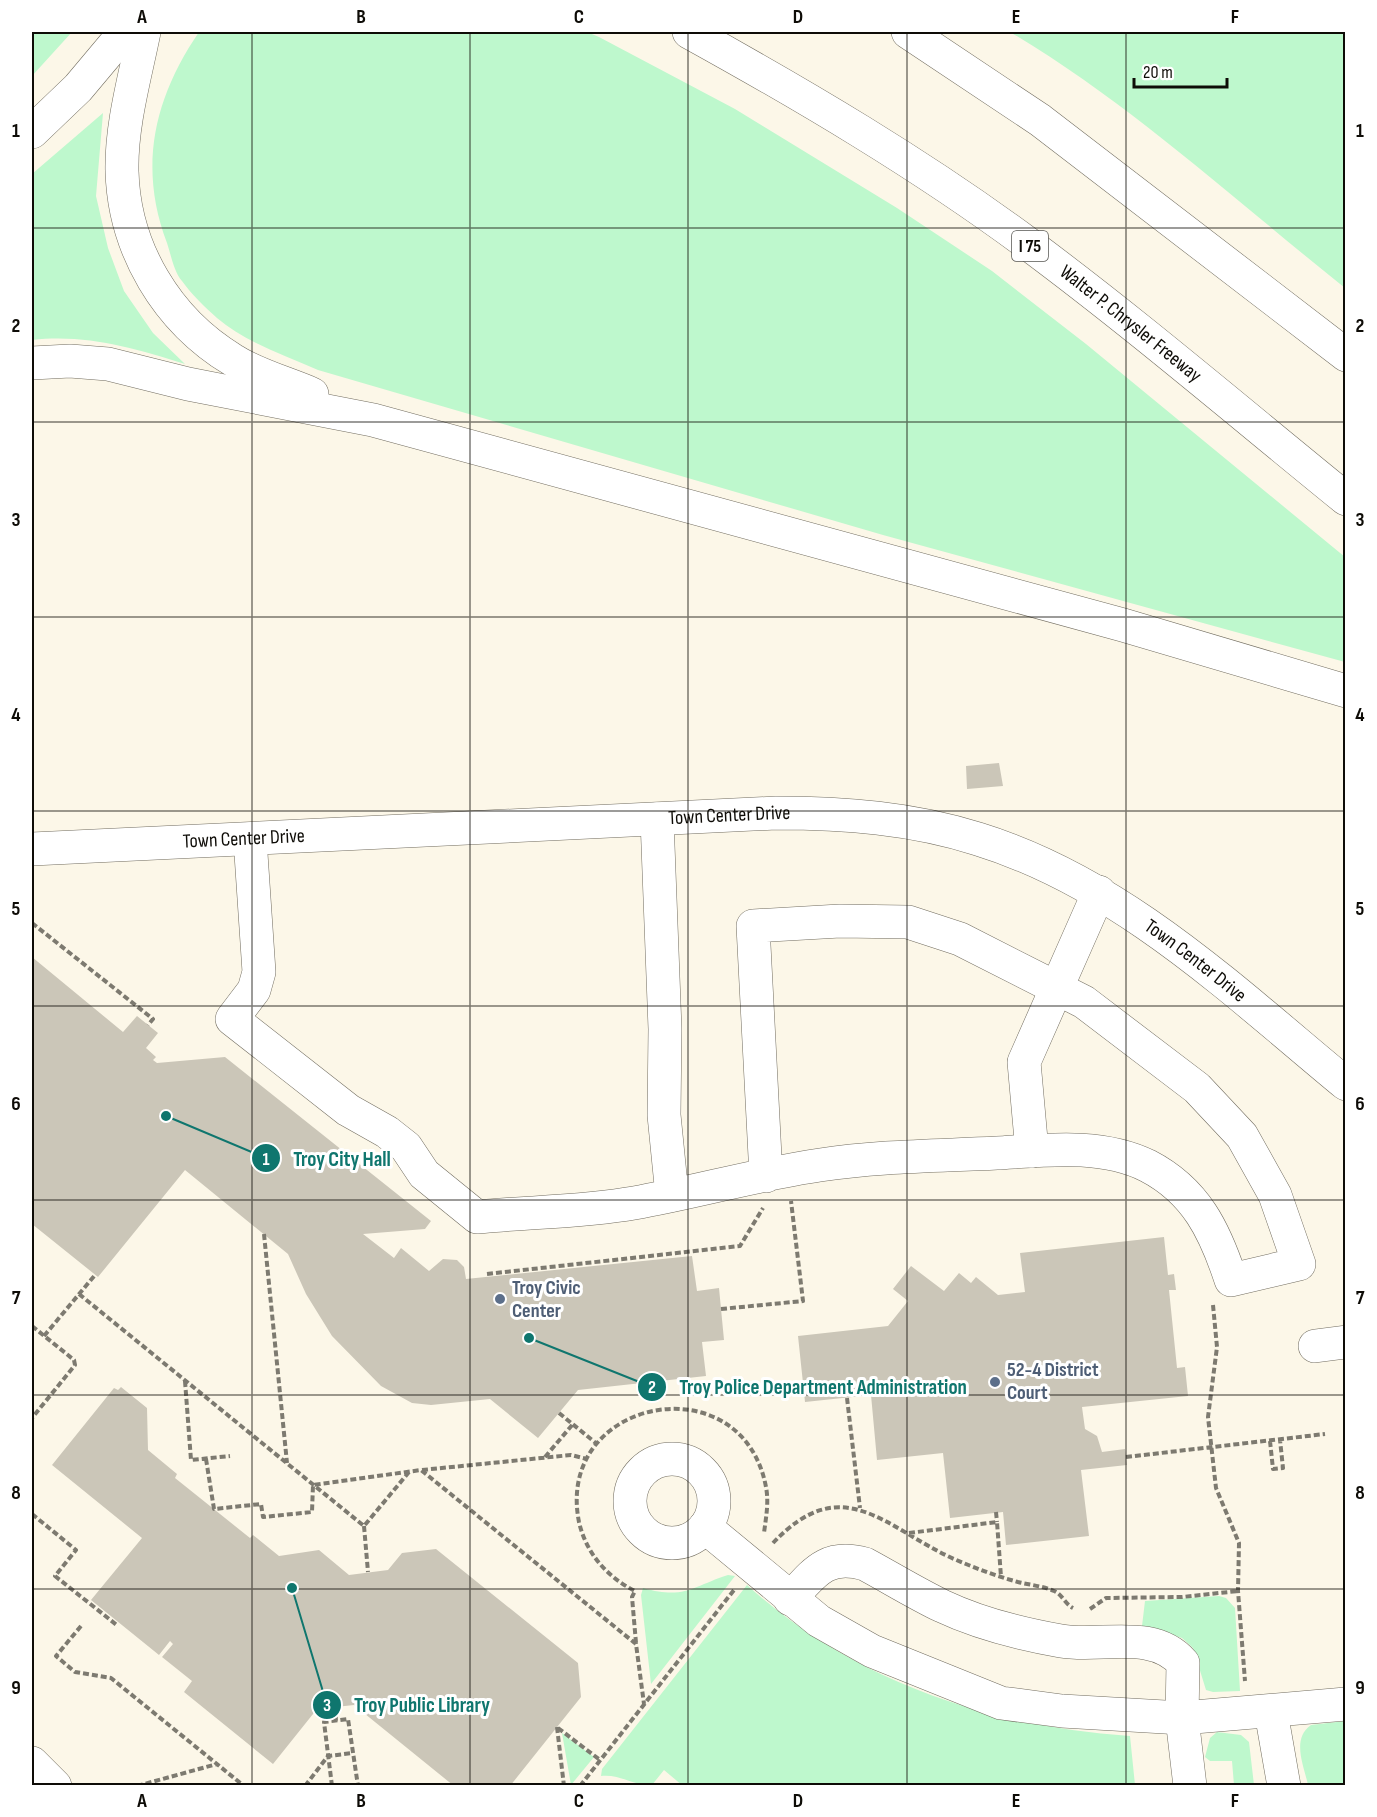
<svg xmlns="http://www.w3.org/2000/svg" width="1377" height="1817" viewBox="0 0 1377 1817" font-family="'Sofia Sans Condensed',sans-serif">
  <style>
    .green { fill: #bef8cd }
    .building { fill: #cbc6b8 }
    .lines { fill: none; stroke-linecap: round; stroke-linejoin: round }
    .minor-casing { stroke: #726d60; stroke-width: 34 }
    .major-casing { stroke: #726d60; stroke-width: 34 }
    .highway-casing { stroke: #726d60; stroke-width: 34 }
    .path { stroke: #7d7a70; stroke-width: 4; stroke-dasharray: 6 3; stroke-linecap: butt }
    .minor { stroke: #fff; stroke-width: 33 }
    .major { stroke: #fff; stroke-width: 33 }
    .highway { stroke: #fff; stroke-width: 33 }
    .grid { fill: none; stroke: #0e0c07; stroke-width: 1.5; stroke-opacity: 0.55 }
    .service-dot { fill: #5c6f8a; stroke: #fff; stroke-width: 2 }
    .labels { text-anchor: middle; dominant-baseline: central; stroke-width: 6; stroke-linejoin: round; paint-order: stroke }
    .shield { fill: #fff; stroke: #565551; stroke-width: 1.5 }
    .shield-label { font-size: 18px; font-weight: bold; fill: #0e0c07 }
    .street-label { font-size: 20px; fill: #0e0c07; stroke: #fff }
    .service-label { font-size: 20px; font-weight: bold; fill: #4e5e75; stroke: #fff; text-anchor: start }
    .leader { fill: none; stroke: #0f766e; stroke-width: 2 }
    .callout-dot { fill: #0f766e; stroke: #fff; stroke-width: 2 }
    .mark-label { font-size: 18px; text-anchor: middle; font-weight: bold; fill: #fff }
    .callout-label { font-size: 21px; text-anchor: middle; font-weight: bold; fill: #0f766e; stroke: #fff; stroke-width: 6; stroke-linejoin: round; paint-order: stroke }
    .neatline { fill: none; stroke: #0e0c07; stroke-width: 2 }
    .grid-label { font-size: 20px; text-anchor: middle; font-weight: bold; fill: #0e0c07 }
  </style>
  <rect width="100%" height="100%" fill="#fcf7e8"/>
  <!-- green -->
  <path class="green" d="M32 32H72L32 76Z
    M199 32H587L599 37 735 109 897 208 992 271 1086 344 1345 557V662L883 535 318 370C284 355 245 342 217 318 205 307 191 294 182 281 174 272 171 255 167 243 138 167 154 98 199 32Z
    M1010 32H1345V288C1236 201 1131 104 1010 32Z
    M103 113 96 196 108 248 124 291 153 333 185 364C133 348 87 334 32 340V174Z
    M728 1575 735 1576 651 1684 641 1595 643 1588C685 1600 693 1586 728 1575Z
    M747 1585C854 1681 987 1726 1130 1736L1135 1785 683 1786 664 1770 652 1785C633 1786 621 1774 601 1776L602 1769Z
    M1219 1596 1226 1598 1235 1608 1240 1691 1213 1692 1206 1690 1193 1648 1182 1638 1142 1626 1145 1601Z
    M1345 1721V1785H1308C1304 1766 1291 1739 1311 1725Z
    M1217 1732 1241 1735 1249 1742 1254 1785H1234L1232 1761H1210L1205 1757 1210 1738Z
    M562 1733 594 1757 571 1785Z"/>
  <!-- building -->
  <path class="building" d="M999 763 1003 786 967 789 966 766Z
    M32 957 123 1032 137 1016 158 1033 146 1048 156 1057 153 1060 157 1063 225 1057 431 1221 425 1229 363 1234 394 1258 401 1248 429 1271 443 1259 457 1260 464 1267 466 1279 692 1256 697 1291 719 1288 724 1340 702 1342 706 1376 578 1390 538 1438 490 1399 431 1405 412 1403 381 1386 332 1336 306 1294 288 1254 185 1170 98 1277 32 1224Z
    M1164 1237 1168 1275 1174 1274 1176 1290H1169L1177 1368 1185 1367 1188 1396 1082 1407 1085 1429 1097 1436 1102 1452 1125 1449 1127 1465 1081 1470 1089 1536 1006 1545 1003 1512 950 1518 943 1453 877 1460 871 1395 805 1402 798 1336 888 1326 908 1301 893 1289 911 1266 944 1291 959 1273 971 1283 976 1277 998 1295 1025 1292 1020 1253Z
    M121 1387 147 1408 148 1450 177 1474 175 1478 250 1538 253 1535 279 1556 319 1550 349 1575 388 1570 402 1553 436 1549 578 1663 581 1697 510 1786H454L354 1705 317 1709 273 1764 184 1692 192 1681 162 1657 173 1644 170 1641 159 1655 91 1600 142 1538 52 1465 114 1388 118 1390Z"/>
  <g class="lines">
    <defs>
      <g id="minor">
        <path d="M657 819 665 1029 664 1115 672 1195"/>
        <path d="M250 839 259 972 254 990 232 1019 348 1110 387 1132 406 1147 424 1174 477 1217C528 1212 583 1212 634 1203 696 1192 758 1174 820 1165 879 1156 938 1156 997 1153 1046 1150 1102 1143 1148 1166 1196 1191 1215 1231 1231 1280L1299 1264 1275 1195 1242 1136 1197 1088 1084 1002 960 939 908 922 840 921 753 926 766 1176"/>
        <path id="s1" d="M32 849 776 813C844 813 912 818 978 839 1121 883 1232 990 1346 1084"/>
        <path d="M1032 1151 1024 1062 1099 892"/>
        <path d="M1315 1346 1346 1342"/>
        <circle cx="672" cy="1501" r="42"/>
        <path d="M705 1527 819 1621 872 1651 1001 1703 1062 1711 1182 1718 1346 1704"/>
        <path d="M790 1599C814 1573 826 1553 865 1564 891 1578 915 1593 942 1606 978 1623 1021 1634 1061 1641 1101 1648 1153 1628 1183 1663L1182 1718 1190 1786"/>
        <path d="M1271 1712 1284 1786"/>
        <path d="M32 1763 55 1786"/>
      </g>
      <path id="major" d="M32 132 78 88 125 32"/>
      <g id="highway">
        <path d="M144 32C135 77 121 125 122 171 124 249 167 320 233 360 256 375 287 383 312 394"/>
        <path id="s2" d="M689 32C805 96 920 164 1027 243 1136 324 1240 413 1346 499"/>
        <path d="M908 32 1040 120 1346 355"/>
        <path d="M32 363 70 361 108 364 188 384 373 420 1123 625 1346 691"/>
      </g>
    </defs>
    <!-- minor casing -->
    <use href="#minor" class="minor-casing"/>
    <!-- major casing -->
    <use href="#major" class="major-casing"/>
    <!-- highway casing -->
    <use href="#highway" class="highway-casing"/>
    <!-- path -->
    <path class="path" d="M32 923 153 1019 148 1025
      M264 1234 287 1463
      M487 1274 740 1246 763 1208
      M79 1294 364 1526 409 1472
      M1213 1305 1217 1347 1208 1417 1216 1488 1239 1543 1238 1591 1245 1681
      M721 1309 803 1301 791 1201
      M32 1326 74 1360 75 1365 32 1418
      M44 1336 95 1275
      M185 1381 191 1460 230 1456
      M847 1398 860 1508
      M559 1413 597 1444
      M1270 1441 1273 1469 1283 1468 1280 1440
      M545 1457 573 1424
      M1126 1457 1325 1434
      M206 1459 214 1509 261 1504 263 1517 312 1512 313 1485 421 1470 636 1644 644 1704
      M422 1470 571 1455 587 1459
      M996 1512 997 1522
      M32 1514 76 1550 55 1576 118 1626
      M364 1526 368 1572
      M909 1533 997 1522 1001 1577
      M773 1543C843 1469 885 1528 954 1559 975 1568 996 1576 1018 1582 1030 1585 1043 1586 1054 1591 1062 1594 1065 1604 1073 1608
      M1090 1609 1106 1598 1182 1597 1238 1591
      M81 1626 56 1656 75 1672 111 1678 244 1786
      M636 1643 632 1597 635 1591C607 1577 586 1553 579 1522 554 1398 742 1361 766 1487 769 1503 766 1517 764 1533
      M335 1707 336 1721
      M557 1727 564 1786
      M558 1728 600 1760
      M137 1786 217 1764
      M305 1786 328 1756 353 1753
      M332 1786 324 1722 348 1719 358 1786
      M580 1786 734 1590"/>
    <!-- minor -->
    <use href="#minor" class="minor"/>
    <!-- major -->
    <use href="#major" class="major"/>
    <!-- highway -->
    <use href="#highway" class="highway"/>
  </g>
  <!-- grid -->
  <path class="grid" d="M252 32V1786M470 32V1786M688 32V1786M907 32V1786M1126 32V1786M32 228H1346M32 422H1346M32 617H1346M32 811H1346M32 1006H1346M32 1200H1346M32 1395H1346M32 1589H1346"/>
  <!-- markers -->
  <g class="service-dot">
    <circle cx="500" cy="1299" r="6"/>
    <circle cx="995" cy="1382" r="6"/>
  </g>
  <g class="labels">
    <!-- shield labels -->
    <rect class="shield" x="1012" y="231" width="36" height="30" rx="4.5"/>
    <g class="shield-label">
      <text x="1030" y="246">I 75</text>
    </g>
    <!-- street labels -->
    <g class="street-label">
      <text stroke="none"><textPath href="#s2" startOffset="530">Walter P. Chrysler Freeway</textPath></text>
      <text stroke="none"><textPath href="#s1" startOffset="698">Town Center Drive</textPath></text>
      <text stroke="none"><textPath href="#s1" startOffset="212">Town Center Drive</textPath></text>
      <text stroke="none"><textPath href="#s1" startOffset="1200">Town Center Drive</textPath></text>
    </g>
    <!-- service labels -->
    <g class="service-label">
      <text x="512" y="1288">Troy Civic<tspan x="512" dy="23">Center</tspan></text>
      <text x="1007" y="1370">52-4 District<tspan x="1007" dy="23">Court</tspan></text>
    </g>
  </g>
  <!-- callouts -->
  <path class="leader" d="M166 1116L266 1158M529 1338L652 1387M292 1588L327 1705"/>
  <g class="callout-dot">
    <circle cx="166" cy="1116" r="6"/>
    <circle cx="529" cy="1338" r="6"/>
    <circle cx="292" cy="1588" r="6"/>
    <circle cx="266" cy="1158" r="15"/>
    <circle cx="652" cy="1387" r="15"/>
    <circle cx="327" cy="1705" r="15"/>
  </g>
  <g class="mark-label">
    <text x="266" y="1165">1</text>
    <text x="652" y="1393">2</text>
    <text x="327" y="1711">3</text>
  </g>
  <g class="callout-label">
    <text x="342" y="1166">Troy City Hall</text>
    <text x="823" y="1394">Troy Police Department Administration</text>
    <text x="422" y="1712">Troy Public Library</text>
  </g>
  <!-- border -->
  <rect width="1377" height="1817" fill="none" stroke="#ffffff" stroke-width="66"/>
  <!-- scale -->
  <path d="M1134 78v9h93v-9" fill="none" stroke="#0e0c07" stroke-width="3"/>
  <text x="1143" y="78" font-size="18" fill="#0e0c07" stroke="#ffffff" stroke-width="4.5" paint-order="stroke">20 m</text>
  <rect x="33" y="33" width="1311" height="1751" class="neatline"/>
  <g class="grid-label">
    <text x="142" y="23">A</text>
    <text x="361" y="23">B</text>
    <text x="579" y="23">C</text>
    <text x="798" y="23">D</text>
    <text x="1016" y="23">E</text>
    <text x="1235" y="23">F</text>
    <text x="16" y="137">1</text>
    <text x="1360" y="137">1</text>
    <text x="16" y="332">2</text>
    <text x="1360" y="332">2</text>
    <text x="16" y="526">3</text>
    <text x="1360" y="526">3</text>
    <text x="16" y="721">4</text>
    <text x="1360" y="721">4</text>
    <text x="16" y="915">5</text>
    <text x="1360" y="915">5</text>
    <text x="16" y="1110">6</text>
    <text x="1360" y="1110">6</text>
    <text x="16" y="1304">7</text>
    <text x="1360" y="1304">7</text>
    <text x="16" y="1499">8</text>
    <text x="1360" y="1499">8</text>
    <text x="16" y="1694">9</text>
    <text x="1360" y="1694">9</text>
    <text x="142" y="1807">A</text>
    <text x="361" y="1807">B</text>
    <text x="579" y="1807">C</text>
    <text x="798" y="1807">D</text>
    <text x="1016" y="1807">E</text>
    <text x="1235" y="1807">F</text>
  </g>
</svg>
